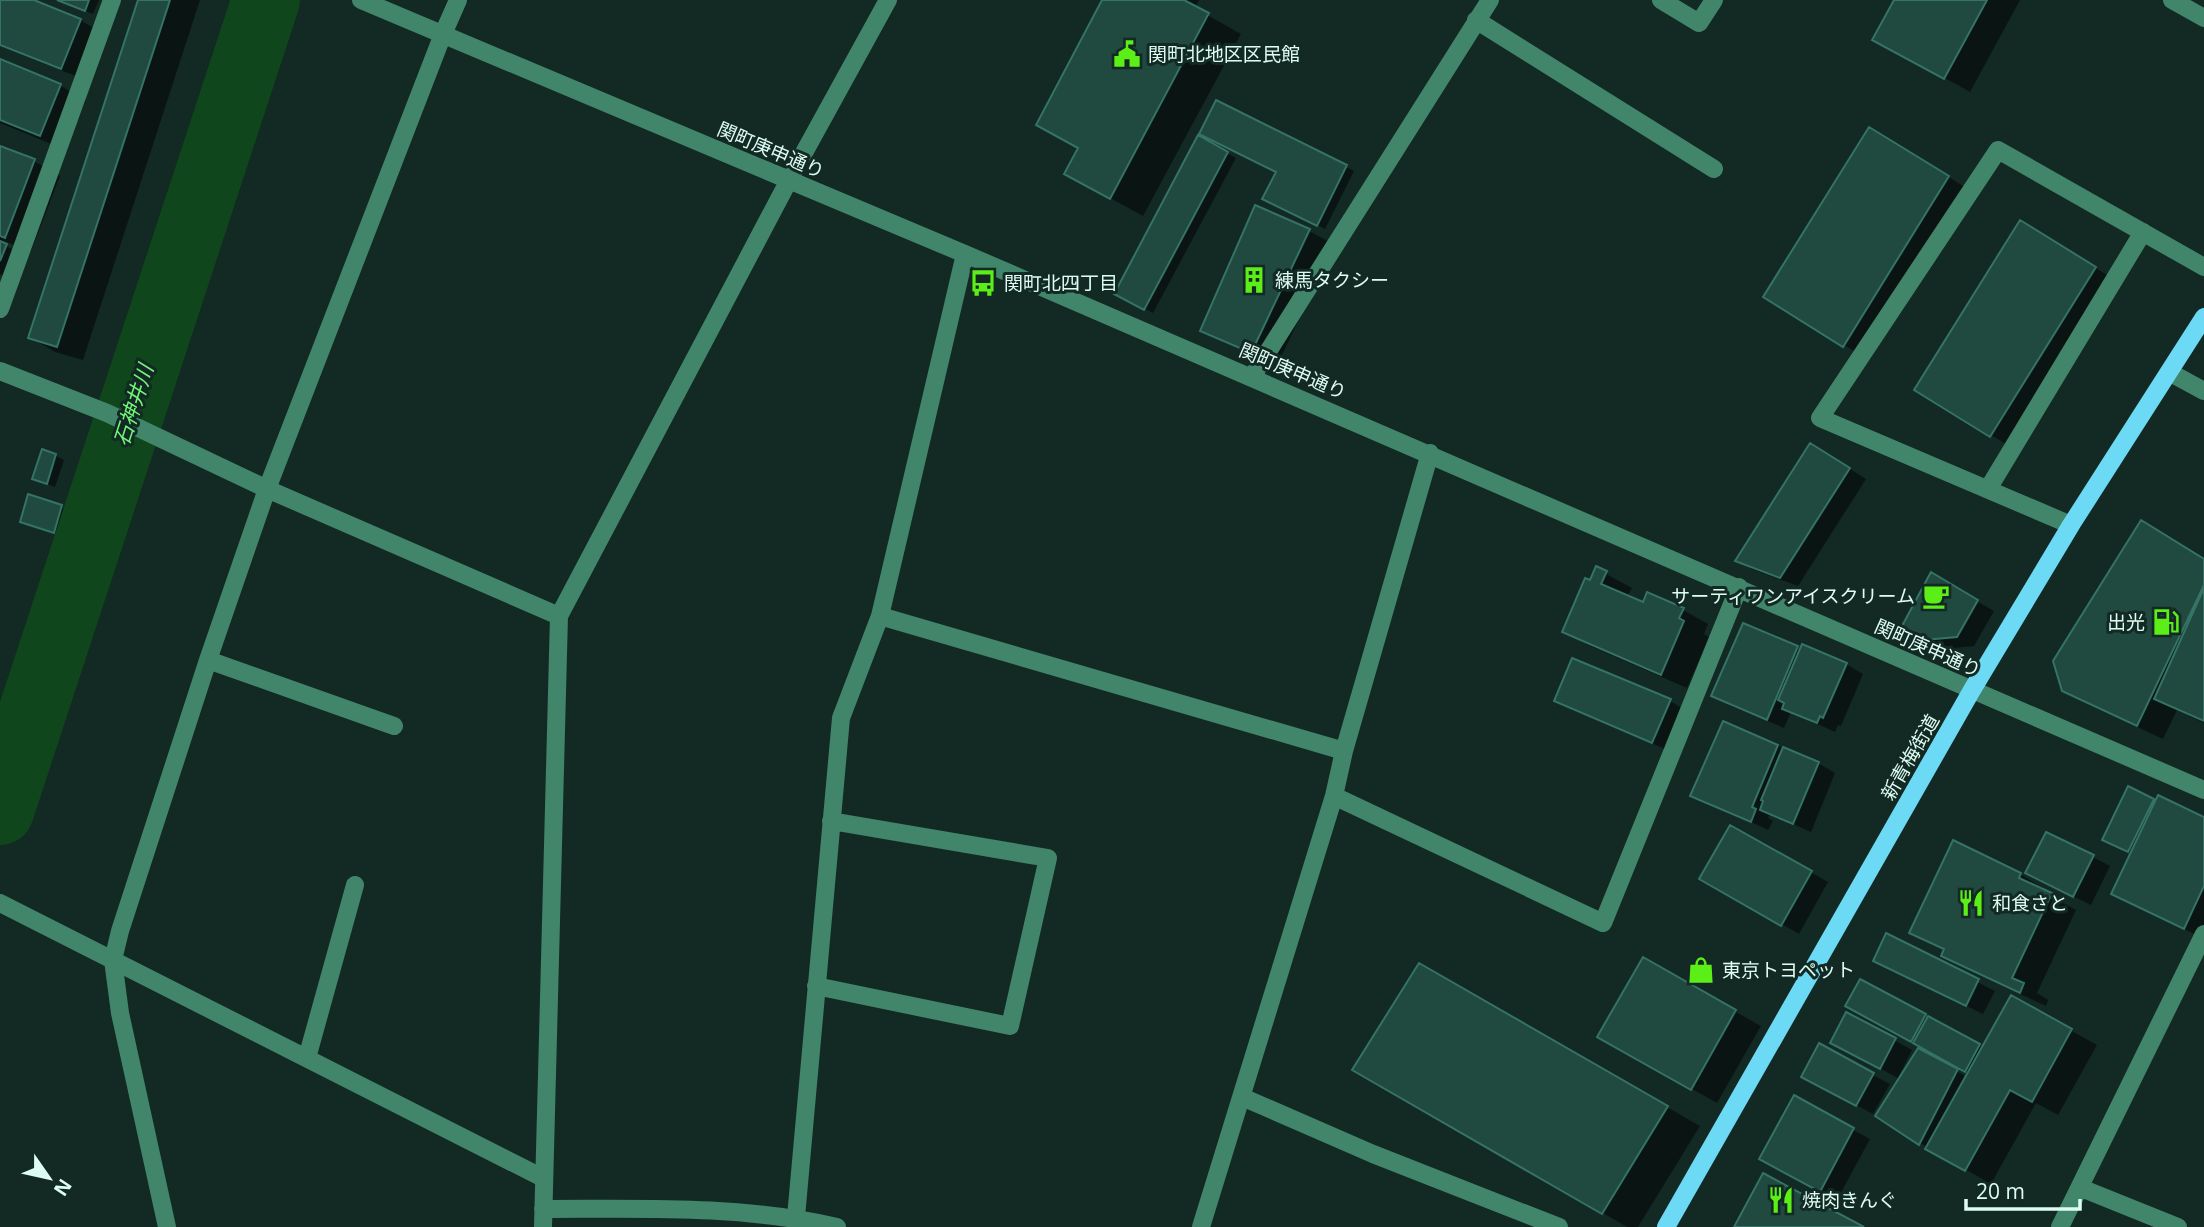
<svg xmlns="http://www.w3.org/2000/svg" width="2204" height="1227" viewBox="0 0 2204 1227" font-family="'Open Sans','Noto Sans JP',sans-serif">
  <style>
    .shadow { fill: #0007 }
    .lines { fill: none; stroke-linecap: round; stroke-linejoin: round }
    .river { stroke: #0f461b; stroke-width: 68 }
    .building { fill: #204940; stroke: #347365; stroke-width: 2 }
    .minor { stroke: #41856b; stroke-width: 18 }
    .major { stroke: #6cd9f5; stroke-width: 18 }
    .labels { text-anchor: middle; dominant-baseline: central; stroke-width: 6; stroke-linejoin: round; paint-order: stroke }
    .poi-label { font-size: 19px; fill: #ddfdf3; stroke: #132924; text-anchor: start }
    .street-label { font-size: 19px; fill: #ddfdf3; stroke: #132924 }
    .water-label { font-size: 21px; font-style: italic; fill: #72f678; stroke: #132924 }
  </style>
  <rect width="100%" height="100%" fill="#132924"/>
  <!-- shadow -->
  <path class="shadow" d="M0 0H29L80 20 97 30 78 77 0 46Z
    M57 0H99L93 14Z
    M140 0H200L83 360 55 352 30 337Z
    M1104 0H1199L1195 8 1241 34 1143 216 1099 192 1080 148Z
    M1896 0H2020L1970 92 1900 53Z
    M0 61 61 86 86 100 66 150 0 123Z
    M1217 103 1354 171 1325 229 1272 203 1278 172Z
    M1199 138 1236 158 1153 313 1116 293Z
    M1895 144 1973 192 1869 360 1844 345Z
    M0 148 34 161 60 176 31 251 0 240Z
    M1255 207 1309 231 1335 245 1279 361 1269 362 1228 344 1203 330Z
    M2046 237 2120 283 2016 450 1991 435Z
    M0 243 14 250 4 276 0 274Z
    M55 455 64 460 55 487 34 478Z
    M1828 455 1866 479 1798 586 1754 570 1738 561Z
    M30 496 70 511 62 536 22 521Z
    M2204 559V723L2177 710 2163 739 2090 705 2064 690Z
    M1597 569 1632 588 1627 597 1644 604 1683 610 1708 624 1704 634 1709 637 1687 688 1590 646 1564 631Z
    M1932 575 1994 611 1974 646 1943 649 1925 638Z
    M1744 625 1801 650 1846 664 1863 674 1841 726 1838 725 1835 732 1791 712 1784 728 1731 706 1714 696Z
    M1573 660 1670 701 1687 711 1670 751 1573 710 1556 700Z
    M1724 723 1818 763 1835 773 1811 832 1770 814 1768 818 1773 821 1768 830 1693 795Z
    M0 746 8 751 0 775Z
    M2129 789 2156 802 2204 819V939L2113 893 2132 854 2104 839Z
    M1731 827 1828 882 1799 934 1702 879Z
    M2093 857 2110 866 2091 905 2044 882Z
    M2020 874 2045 889 2044 892 2076 910 2037 993 2048 1000 2046 1006 1969 970 1944 955 1946 951 1911 932Z
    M1887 936 1995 991 1983 1014 1892 970Z
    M1643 960 1761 1026 1717 1103 1599 1037Z
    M1420 965 1700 1126 1638 1227H1627L1355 1069Z
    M2011 997 2097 1045 2058 1115 2036 1103 1991 1184 1920 1143 1919 1050 1967 1077 1970 1073 1865 1016H1925L1983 1048Z
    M1847 1014 1912 1050 1898 1078 1849 1052Z
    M1873 1075 1890 1084 1873 1114 1820 1086Z
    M1794 1098 1870 1139 1837 1200 1778 1168Z"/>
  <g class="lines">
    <!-- river -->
    <path class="river" d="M0 811 266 0"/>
  </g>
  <!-- building -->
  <path class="building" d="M0 0H34L81 19 61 69 0 45Z
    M57 0H89L85 11Z
    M138 0H170L57 347 28 338Z
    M1102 0H1184L1209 13 1110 199 1064 174 1078 148 1036 125Z
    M1894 0H1987L1944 79 1872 40Z
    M0 59 61 84 40 136 0 120Z
    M1216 100 1347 165 1317 226 1262 199 1276 172 1199 134Z
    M1869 127 1949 176 1843 347 1763 297Z
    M1198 135 1228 152 1144 310 1114 294Z
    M0 146 35 159 5 238 0 236Z
    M1255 205 1310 229 1254 347 1242 349 1200 331Z
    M2020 220 2096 267 1990 437 1914 390Z
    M0 241 7 244 0 261Z
    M1810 443 1850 468 1780 578 1735 561Z
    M42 449 56 454 47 484 32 479Z
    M28 494 62 505 54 533 20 522Z
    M2141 520 2204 559V585L2137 726 2062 691 2053 661Z
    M1596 566 1607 571 1601 584 1643 602 1647 592 1684 608 1679 618 1684 621 1661 675 1562 632 1585 578 1590 580Z
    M1931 572 1978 600 1957 637 1924 640 1902 626Z
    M2204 588V721L2154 699Z
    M1743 623 1798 646 1767 720 1711 696Z
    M1802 644 1847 663 1823 718 1820 716 1817 723 1782 709 1784 703 1778 700Z
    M1572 658 1671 699 1652 743 1554 701Z
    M1723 721 1778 745 1752 807 1756 809 1751 822 1690 796Z
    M1783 747 1819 762 1793 824 1760 810 1763 801 1761 800Z
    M2128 786 2154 799 2128 852 2102 840Z
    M2158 795 2204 817V886L2184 929 2111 894Z
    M1730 825 1812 871 1781 926 1699 879Z
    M2046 832 2094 855 2073 897 2025 873Z
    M1953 840 2021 873 2019 878 2052 893 2012 978 2024 983 2020 993 1941 956 1944 949 1909 933Z
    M1886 933 1979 979 1966 1006 1873 961Z
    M1643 957 1736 1010 1691 1090 1597 1037Z
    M1419 963 1668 1106 1602 1214 1352 1070Z
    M1860 979 1926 1014 1911 1042 1845 1006Z
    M2011 995 2072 1029 2032 1102 2010 1090 1965 1171 1925 1149Z
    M1846 1012 1896 1038 1880 1069 1830 1043Z
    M1928 1016 1980 1044 1965 1072 1913 1043Z
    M1819 1043 1874 1073 1856 1106 1801 1077Z
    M1918 1048 1958 1069 1919 1145 1875 1116Z
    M1794 1095 1854 1128 1820 1192 1759 1159Z
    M1763 1173 1864 1227H1734Z"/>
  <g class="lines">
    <!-- minor -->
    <path class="minor" d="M361 0 965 254 2204 790
      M1661 0 1699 23 1714 0
      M2172 0 2204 18
      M1476 20 1714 169
      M0 309 112 0
      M0 371 107 413 267 489 559 616
      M2169 372 2204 391
      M1252 377 1490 0
      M1988 489 2143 232
      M2071 525 1820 418 1998 150 2204 267
      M880 616 1344 751
      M208 660 394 726
      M1334 796 1603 923 1739 587
      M0 903 543 1178
      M816 986 1010 1026 1048 858 831 821
      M307 1058 355 885
      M1242 1097 1373 1154 1559 1227
      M2081 1188 2178 1227
      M543 1209C642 1209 741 1205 837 1227
      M796 1217 841 718 880 616 965 254
      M167 1227 120 1013 113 960 120 931 208 660 267 489 443 34 458 0
      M543 1227 559 616 789 180 888 0
      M1201 1227 1334 796 1344 751 1430 453
      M2060 1227 2204 934"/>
    <!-- major -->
    <path class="major" d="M1666 1227 1972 690 2071 525 2204 317"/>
  </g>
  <!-- icons -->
  <defs>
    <symbol id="civic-bare" viewBox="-9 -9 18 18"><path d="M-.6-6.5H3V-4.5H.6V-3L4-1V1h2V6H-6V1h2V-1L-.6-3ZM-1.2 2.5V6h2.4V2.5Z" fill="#5cef17" stroke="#132924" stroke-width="2.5" paint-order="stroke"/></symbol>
    <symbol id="building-bare" viewBox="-9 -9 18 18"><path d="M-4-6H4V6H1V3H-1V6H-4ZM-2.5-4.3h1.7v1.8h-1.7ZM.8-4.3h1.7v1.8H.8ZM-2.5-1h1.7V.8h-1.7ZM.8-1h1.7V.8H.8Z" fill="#5cef17" stroke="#132924" stroke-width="2.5" paint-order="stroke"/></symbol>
    <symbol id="bus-bare" viewBox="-9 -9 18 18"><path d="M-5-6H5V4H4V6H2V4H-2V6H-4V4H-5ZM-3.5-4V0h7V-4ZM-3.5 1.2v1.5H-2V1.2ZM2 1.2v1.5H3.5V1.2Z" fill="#5cef17" stroke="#132924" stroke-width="2.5" paint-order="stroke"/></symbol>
    <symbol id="cafe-bare" viewBox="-9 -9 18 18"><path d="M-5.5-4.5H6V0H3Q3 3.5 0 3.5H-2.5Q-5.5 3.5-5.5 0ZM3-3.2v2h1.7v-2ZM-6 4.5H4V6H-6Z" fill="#5cef17" stroke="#132924" stroke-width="2.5" paint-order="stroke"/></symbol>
    <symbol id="fuel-bare" viewBox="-9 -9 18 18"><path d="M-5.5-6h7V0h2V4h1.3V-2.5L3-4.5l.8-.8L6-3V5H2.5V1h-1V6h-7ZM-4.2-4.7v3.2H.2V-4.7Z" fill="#5cef17" stroke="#132924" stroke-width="2.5" paint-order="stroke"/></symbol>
    <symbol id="restaurant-bare" viewBox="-9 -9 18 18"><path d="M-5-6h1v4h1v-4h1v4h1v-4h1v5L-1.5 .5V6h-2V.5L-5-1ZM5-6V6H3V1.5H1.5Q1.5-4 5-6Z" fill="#5cef17" stroke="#132924" stroke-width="2.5" paint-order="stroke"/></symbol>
    <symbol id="shop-bare" viewBox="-9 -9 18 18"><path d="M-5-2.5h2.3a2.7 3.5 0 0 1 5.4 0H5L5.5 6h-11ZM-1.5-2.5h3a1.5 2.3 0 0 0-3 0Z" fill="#5cef17" stroke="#132924" stroke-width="2.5" paint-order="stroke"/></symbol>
  </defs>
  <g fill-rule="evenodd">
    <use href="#civic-bare" x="1108" y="35" width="38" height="38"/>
    <use href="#building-bare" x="1235" y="261" width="38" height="38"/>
    <use href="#bus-bare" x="964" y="264" width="38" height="38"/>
    <use href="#cafe-bare" x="1917" y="577" width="38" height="38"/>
    <use href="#fuel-bare" x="2147" y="603" width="38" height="38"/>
    <use href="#restaurant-bare" x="1952" y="884" width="38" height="38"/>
    <use href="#shop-bare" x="1682" y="951" width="38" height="38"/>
    <use href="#restaurant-bare" x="1762" y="1181" width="38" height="38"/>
  </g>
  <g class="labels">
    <!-- poi labels -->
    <g class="poi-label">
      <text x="1148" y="54">関町北地区区民館</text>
      <text x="1275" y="280">練馬タクシー</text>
      <text x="1004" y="283">関町北四丁目</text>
      <text x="1915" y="596" text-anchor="end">サーティワンアイスクリーム</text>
      <text x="2145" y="622" text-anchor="end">出光</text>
      <text x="1992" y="903">和食さと</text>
      <text x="1722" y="970">東京トヨペット</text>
      <text x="1802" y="1200">焼肉きんぐ</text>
    </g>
    <!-- street labels -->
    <g class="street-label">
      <text transform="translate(771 150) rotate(23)">関町庚申通り</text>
      <text transform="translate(1293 371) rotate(23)">関町庚申通り</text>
      <text transform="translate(1928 648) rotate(24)">関町庚申通り</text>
      <text transform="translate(1910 757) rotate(-60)">新青梅街道</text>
    </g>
    <!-- water labels -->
    <g class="water-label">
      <text transform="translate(133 405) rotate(-72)">石神井川</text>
    </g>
  </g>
  <!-- north arrow -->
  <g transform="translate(49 1178) rotate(124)" stroke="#132924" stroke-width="5" paint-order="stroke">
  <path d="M0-5L12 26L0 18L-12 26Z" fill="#ddfdf3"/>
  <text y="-10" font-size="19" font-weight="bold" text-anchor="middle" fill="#ddfdf3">N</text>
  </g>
  <!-- scale -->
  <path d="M1966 1199v10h114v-10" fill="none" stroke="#ddfdf3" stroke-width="3.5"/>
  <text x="1976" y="1199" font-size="21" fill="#ddfdf3" stroke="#132924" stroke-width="5" paint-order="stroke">20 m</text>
</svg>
